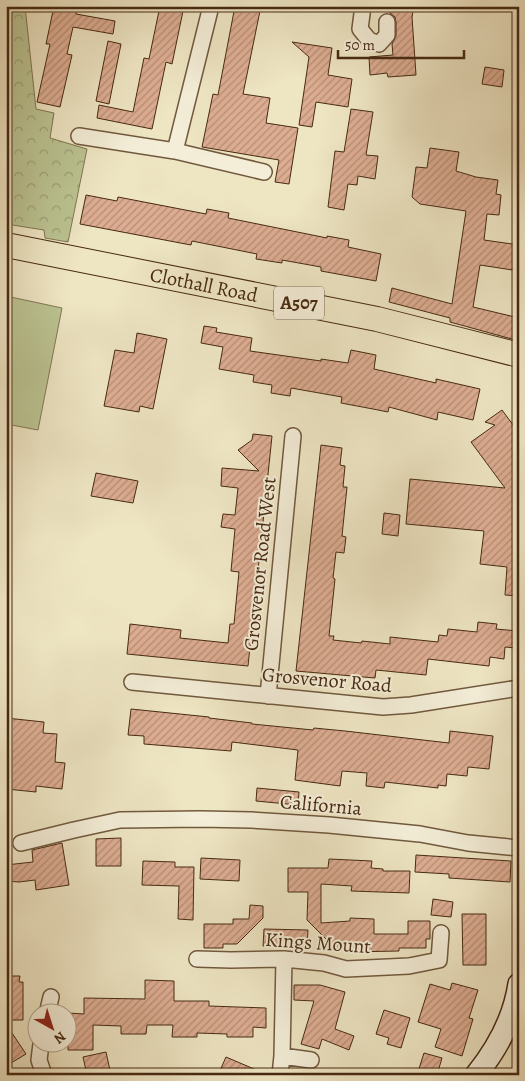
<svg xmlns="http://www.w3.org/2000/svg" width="525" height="1081" viewBox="0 0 525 1081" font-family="Alegreya,serif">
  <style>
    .park { fill: url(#park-crowns); stroke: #817652 }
    .pitch { fill: #bbc392; stroke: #817652 }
    .building { fill: url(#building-hatch); stroke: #472a12 }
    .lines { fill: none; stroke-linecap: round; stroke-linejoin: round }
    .minor-casing { stroke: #71593e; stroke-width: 18 }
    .secondary-casing { stroke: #472a12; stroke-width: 24 }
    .primary-casing { stroke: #472a12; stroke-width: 26 }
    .minor { stroke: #f4eed8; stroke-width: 15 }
    .secondary { stroke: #f4eed8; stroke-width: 21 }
    .primary { stroke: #eee5c3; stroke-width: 24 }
    .labels { text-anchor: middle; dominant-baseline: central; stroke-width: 4; stroke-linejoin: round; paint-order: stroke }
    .shield { fill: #f4eed8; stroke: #7b654d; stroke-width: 1 }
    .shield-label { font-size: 19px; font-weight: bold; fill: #472a12 }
    .street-label { font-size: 20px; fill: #472a12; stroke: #f4eed8 }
  </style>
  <defs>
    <pattern id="park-crowns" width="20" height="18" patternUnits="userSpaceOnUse" patternTransform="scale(1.25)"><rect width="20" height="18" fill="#bbc392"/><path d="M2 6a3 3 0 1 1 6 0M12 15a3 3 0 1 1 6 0" fill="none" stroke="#9a9f76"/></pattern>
    <pattern id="building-hatch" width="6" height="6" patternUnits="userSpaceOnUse" patternTransform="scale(1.25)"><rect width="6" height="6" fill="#ddad92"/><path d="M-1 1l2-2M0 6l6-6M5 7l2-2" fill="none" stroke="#b58d76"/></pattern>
  </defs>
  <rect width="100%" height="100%" fill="#eee5c3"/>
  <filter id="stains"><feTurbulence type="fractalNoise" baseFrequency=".004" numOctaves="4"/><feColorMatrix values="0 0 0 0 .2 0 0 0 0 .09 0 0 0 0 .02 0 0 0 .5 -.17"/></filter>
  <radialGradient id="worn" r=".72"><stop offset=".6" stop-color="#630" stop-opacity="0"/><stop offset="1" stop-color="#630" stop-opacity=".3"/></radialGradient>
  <!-- park -->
  <path class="park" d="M6 6H25L36 109 54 113 50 138 87 149 68 242 45 238 44 230 6 224Z"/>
  <!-- pitch -->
  <path class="pitch" d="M6 296 62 308 38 430 6 424Z"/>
  <!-- building -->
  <path class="building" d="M54 6H77L76 14 115 21 113 34 73 27 67 54 72 55 60 107 37 102 50 44H46Z
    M160 6 183 11 172 64 166 62 152 129 97 118 99 105 133 112 144 58 149 59Z
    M235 6H261L243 94 270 98 266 123 298 128 289 184 275 182 279 160 202 147 213 94 218 95Z
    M389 6H414L412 17 416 75 388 77 387 73 370 75 369 57 393 55 392 44 396 36V22L395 17 390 13Z
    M108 41 121 44 109 104 96 101Z
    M292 42 332 48 328 75 352 79 348 107 316 102 312 127 299 125 309 57Z
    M485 67 504 70 502 87 482 84Z
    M351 109 373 112 366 155 378 156 375 179 358 176 357 185 348 184 344 210 328 207 335 151 344 152Z
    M430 148 459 152 456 171 476 177 498 180 496 194 501 195 499 215 487 214 484 240 519 245V271L480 265 473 307 519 318V341L450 322V318L389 302 392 288 452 304 466 211 420 204 412 197 416 167 427 168Z
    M86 195 117 201 118 197 206 214 207 209 229 213 228 218 327 238V236L349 240 348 247 381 254 376 281 321 271V267L282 260V263L256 259 257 254 192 241 191 245 80 224Z
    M204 326 217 328 216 332 252 338 250 351 321 361V359L348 363 351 350 376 355 374 369 436 383V379L480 389 473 420 438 412 437 420 389 407 388 412 373 409 341 403 342 397 291 388 290 396 271 393 272 385 253 382 254 375 219 369 223 347 201 343Z
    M137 333 167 339 153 409 140 406 139 412 104 406 115 350 134 353Z
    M502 410 519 433V596L505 595 507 567 480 564 484 531 406 524 410 479 505 488 471 442 495 425 485 422Z
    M253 434 272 436 248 666 127 654 130 624 181 630 180 638 228 643 230 624H234L239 572 231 571 235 529 221 527 223 514 235 515 238 488 221 486 222 468 259 471 238 450 252 440Z
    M321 445 342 448 340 465 345 466 343 487H347L342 536 346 537 344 553 336 552 333 578 335 579 329 636H334L333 640 361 643 362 641 390 644V637L438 642 439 635 447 636 448 629 477 632 478 622 497 624 496 629 518 631 516 648 505 647 504 659 490 657 489 666 428 659 426 675 376 670 375 678 296 671Z
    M96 473 138 481 133 503 91 496Z
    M384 513 400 515 398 536 382 534Z
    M131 709 209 717V718L252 723V724L313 730 314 728 345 731 449 743 450 731 493 736 489 769 468 767 467 776 447 774 446 786 438 785V788L385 782 384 788 366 786 367 773 342 771 340 786 295 780 298 750 232 742 231 751 144 744V736L128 735Z
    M6 718 44 722 43 733 57 734 55 762 65 763 62 789 36 786V792L6 789Z
    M257 788 299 792 298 805 256 801Z
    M121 838V866H96V839Z
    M62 843 69 885 36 890 35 880 19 882 6 881V865L33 862 32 850Z
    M416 855 511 861 510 882 449 878V874L415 872Z
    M201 858 240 860 239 881 200 879Z
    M329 859 372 861 371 868 383 869V871H410L409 893 351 891 352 886 321 884V923L350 921V918L374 919V934H408V921H430V939H426V948H399V951L347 952V949H336L307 920 308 892H288V868H328Z
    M143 861 175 862V867H194L193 920 178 919 179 886 142 885Z
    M433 899 453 902 451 917 431 915Z
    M250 905 263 906V918L237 944H223V948H204V924H233V919H249Z
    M462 914H486V965H463Z
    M264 929 308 930 307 946H263Z
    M6 976H20L19 982H23V1020H6Z
    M145 980 174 981V1001H209V1006L266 1008V1028L253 1027V1037H227V1034L197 1033V1037H172L173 1025H147L146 1034H121V1026L93 1025V1050H68V1013L84 1014V998L145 999Z
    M452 983 478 990 469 1018 473 1019 462 1056 435 1047 441 1029 418 1022 430 984 450 990Z
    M294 985H320L345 992 335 1029 354 1036 349 1050 322 1039 319 1049 301 1044 314 1001 294 1000Z
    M384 1010 410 1018 401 1048 387 1044 389 1038 376 1034Z
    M6 1024 26 1054 6 1066Z
    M106 1052 111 1075H87L83 1057Z
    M424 1053 442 1058 437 1075H417Z
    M226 1057 268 1075H218Z"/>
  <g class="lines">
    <defs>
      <path id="minor" d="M363 6 360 29 369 40 379 44 387 35V22
        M79 136 175 151 264 172
        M175 151 211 6
        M132 682 383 707 411 705 519 688
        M268 696 293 436
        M21 843 74 830 120 820 200 819 251 820 329 825 420 834 468 843 519 848
        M197 959 231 960 284 959 324 963 346 969 409 966 439 960 441 933
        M47 1014 51 997
        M41 1044 39 1060 44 1075
        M282 1056 311 1060
        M280 1075 282 1056 284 959"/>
      <path id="secondary" d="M476 1075C497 1049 514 1017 519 984"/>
      <g id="primary">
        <path id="s1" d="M6 245 377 319 519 355"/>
      </g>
    </defs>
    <!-- minor casing -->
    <use href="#minor" class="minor-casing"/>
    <!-- secondary casing -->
    <use href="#secondary" class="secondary-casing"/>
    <!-- primary casing -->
    <use href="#primary" class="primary-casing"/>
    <!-- minor -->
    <use href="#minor" class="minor"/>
    <!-- secondary -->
    <use href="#secondary" class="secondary"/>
    <!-- primary -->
    <use href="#primary" class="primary"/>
  </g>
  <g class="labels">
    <!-- shield labels -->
    <rect class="shield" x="274" y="286.5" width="50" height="33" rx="4"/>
    <g class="shield-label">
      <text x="299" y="303">A507</text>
    </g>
    <!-- street labels -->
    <g class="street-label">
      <text stroke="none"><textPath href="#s1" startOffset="202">Clothall Road</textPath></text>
      <text transform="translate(260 564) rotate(-84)">Grosvenor Road West</text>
      <text transform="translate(327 680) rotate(5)">Grosvenor Road</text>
      <text transform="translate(321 805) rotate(5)">California</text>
      <text transform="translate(318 943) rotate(4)">Kings Mount</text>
    </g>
  </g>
  <!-- margin -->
  <rect width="525" height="1081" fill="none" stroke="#eee5c3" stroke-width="25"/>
  <rect x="8" y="8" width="510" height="1066" fill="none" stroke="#472a12" stroke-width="2.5"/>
  <rect x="12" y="12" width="500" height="1056" fill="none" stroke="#472a12"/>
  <!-- north arrow -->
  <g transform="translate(52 1028) rotate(141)"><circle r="24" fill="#f4eed8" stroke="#afa089"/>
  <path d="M0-4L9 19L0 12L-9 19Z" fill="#8f2418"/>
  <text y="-8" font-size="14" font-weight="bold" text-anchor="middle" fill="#472a12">N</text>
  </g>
  <!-- scale -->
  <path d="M338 50v8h126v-8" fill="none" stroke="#472a12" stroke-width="2.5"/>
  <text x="345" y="50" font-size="15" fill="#472a12" stroke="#f4eed8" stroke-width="4" paint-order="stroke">50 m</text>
  <rect width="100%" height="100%" filter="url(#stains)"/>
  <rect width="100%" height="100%" fill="url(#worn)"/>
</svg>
